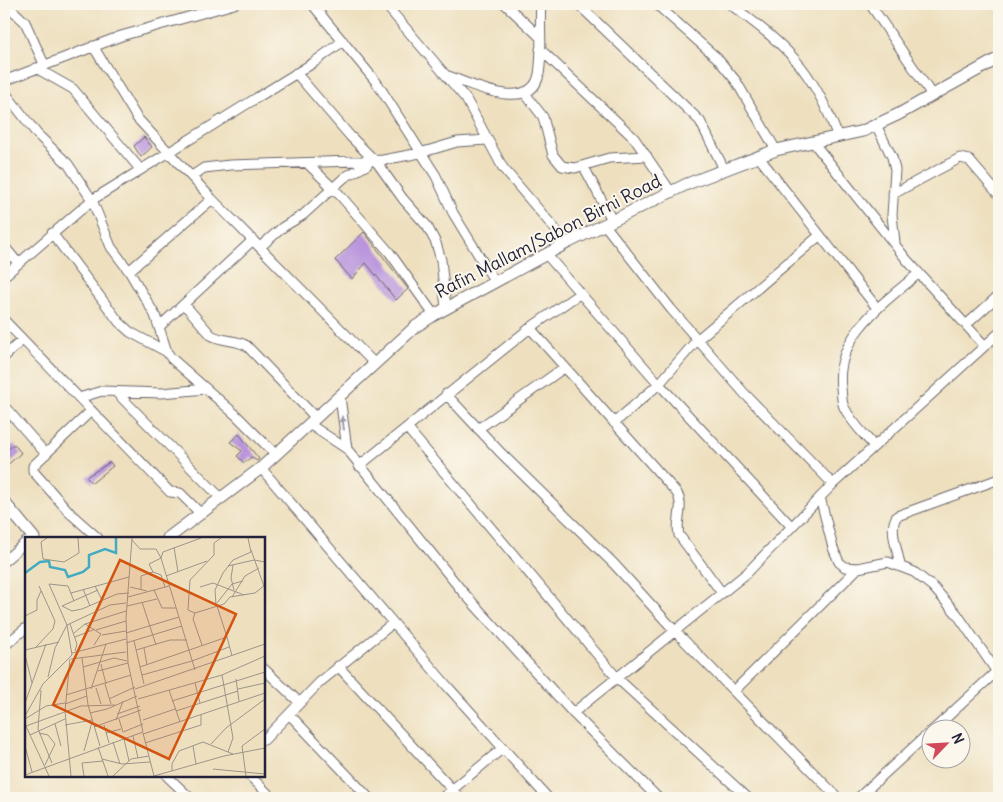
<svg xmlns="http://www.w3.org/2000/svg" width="1003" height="802" viewBox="0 0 1003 802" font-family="Delius,sans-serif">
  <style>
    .building { fill: #ba95dd }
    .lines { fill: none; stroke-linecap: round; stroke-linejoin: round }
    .minor-casing { stroke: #696469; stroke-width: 11 }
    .tertiary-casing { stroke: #696469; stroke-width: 13 }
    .minor { stroke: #fff; stroke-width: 9 }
    .tertiary { stroke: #fff; stroke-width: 11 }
    .oneway { fill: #9c9ca7 }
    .labels { text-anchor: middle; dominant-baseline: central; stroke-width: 4; stroke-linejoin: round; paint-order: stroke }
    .street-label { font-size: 18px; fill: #22223b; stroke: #fbf7ec }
    .inset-river { fill: none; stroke: #42abc2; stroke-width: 2.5 }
    .inset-road { fill: none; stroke: #9c948a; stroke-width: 1 }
    .view { fill: #d45411; fill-opacity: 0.15; stroke: #d45411; stroke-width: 2.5 }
    .inset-edge { fill: none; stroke: #22223b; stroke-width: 2.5 }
  </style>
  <rect width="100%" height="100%" fill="#fbf7ec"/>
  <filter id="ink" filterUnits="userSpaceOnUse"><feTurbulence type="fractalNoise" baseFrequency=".02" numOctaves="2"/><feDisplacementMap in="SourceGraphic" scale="10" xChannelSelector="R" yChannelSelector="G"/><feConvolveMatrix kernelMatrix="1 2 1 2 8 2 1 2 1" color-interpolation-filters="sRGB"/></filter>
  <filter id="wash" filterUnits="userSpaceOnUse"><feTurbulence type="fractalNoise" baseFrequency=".0096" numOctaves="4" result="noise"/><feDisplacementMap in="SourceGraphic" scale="20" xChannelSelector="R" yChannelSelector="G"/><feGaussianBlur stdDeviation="1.12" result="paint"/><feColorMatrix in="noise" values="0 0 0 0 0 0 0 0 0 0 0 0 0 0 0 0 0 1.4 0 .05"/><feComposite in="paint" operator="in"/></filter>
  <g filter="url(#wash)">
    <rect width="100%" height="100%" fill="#eee0bf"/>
    <g id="blocks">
      <!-- building -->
      <path class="building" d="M144 137 152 147 141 157 134 146Z
        M364 232 408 289 396 300 366 263 352 279 335 260Z
        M239 434 259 459 257 461 251 457 244 463 237 456 242 451 230 442Z
        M14 444 21 453 4 468V453Z
        M110 462 113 466 92 483 86 477Z"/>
    </g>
  </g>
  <g filter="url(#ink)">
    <use href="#blocks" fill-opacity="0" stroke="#696469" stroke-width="1"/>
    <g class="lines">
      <defs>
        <path id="minor" d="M6 4 25 22 44 64
          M312 4 377 83 436 176 453 213 495 282
          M385 4 466 99 503 168 567 243
          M505 4 540 37
          M578 4 700 121 724 169
          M656 4 717 58 736 81 776 150
          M730 4C755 23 783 43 802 68 818 89 829 113 838 137
          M870 4 932 95
          M93 46 137 118 212 199 375 364
          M540 49 634 138 671 192
          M36 68 73 89 140 169
          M296 73 350 136 378 164 403 199 427 226 436 243 441 260 446 308
          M448 76C470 84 532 114 539 74 543 51 539 27 541 4
          M4 81 121 36 234 4
          M4 91 37 134 68 164 92 200 111 247 129 271 155 315 167 352 171 358 236 415 276 455
          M524 92 543 117 553 155 562 166 575 168 609 158 647 156
          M876 125 892 157 895 170 892 215 895 242
          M813 142 907 260 984 345
          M758 156 877 308
          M307 163 339 194 390 253 434 315
          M584 167 612 220
          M192 176 204 168 230 165 383 160 420 153 457 142 487 140
          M893 194 960 158 969 160 999 195
          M604 224 671 309 744 393 833 484
          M52 233 119 322 130 332 167 352
          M4 246 18 263
          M260 247 283 227 303 215 345 177 367 165 371 159
          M546 254 659 384 792 527
          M129 271 212 199
          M4 276 92 200 313 63 343 41
          M184 304 211 335C223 342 236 339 247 346L316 418
          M4 320 170 492 180 493 201 514
          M966 325 999 295
          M159 327 253 240
          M530 328 677 493C685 508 675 520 679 535L722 593
          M4 357 22 340
          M116 392 221 498
          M446 394 500 452 614 564 675 631 838 798
          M340 397 347 449
          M79 398 102 391 162 393 206 389
          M4 406 46 454
          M91 411 33 466V471L71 514 98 538
          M614 423 659 384 697 340 819 236
          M309 424 347 449 462 591 573 713 658 798
          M407 428 617 678 748 798
          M478 429 565 367
          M874 446C864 434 851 422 844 407 841 401 842 394 841 388 834 336 885 302 919 273
          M359 466 530 328 579 294
          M261 468 448 687 548 798
          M820 497 833 548 839 562 845 567 858 568 888 562 914 572 933 587 957 614 999 675
          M4 561 26 542
          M900 565C898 551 888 528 897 516L999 479
          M4 646 26 628
          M338 666 460 798
          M264 669 300 703
          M734 691 858 568
          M573 713 747 573 833 484 999 333
          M289 714 369 798
          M933 730 996 672
          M264 740 320 682 393 623
          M167 776 190 798
          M250 776 272 798
          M442 798 503 748
          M858 798 930 732"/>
        <path id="tertiary" d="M4 502 34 538
          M168 538 261 468 415 327 434 315 567 243 687 184 776 150 863 131 899 114 999 58"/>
      </defs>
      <!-- minor casing -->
      <use href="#minor" class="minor-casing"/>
      <!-- tertiary casing -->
      <use href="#tertiary" class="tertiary-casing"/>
      <!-- minor -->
      <use href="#minor" class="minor"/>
      <!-- tertiary -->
      <use href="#tertiary" class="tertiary"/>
    </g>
    <!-- one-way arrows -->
    <defs><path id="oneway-solid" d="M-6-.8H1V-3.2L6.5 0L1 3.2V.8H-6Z" transform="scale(1.25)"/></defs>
    <use class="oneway" href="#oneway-solid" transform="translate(343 423) rotate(-98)"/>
  </g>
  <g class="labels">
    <!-- street labels -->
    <g class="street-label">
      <text transform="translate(548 236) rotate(-27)">Rafin Mallam/Sabon Birni Road</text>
    </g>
  </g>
  <!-- overview -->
  <g transform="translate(25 537)">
    <rect width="240" height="240" fill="#eee0bf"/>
    <path class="inset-river" d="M0 36 15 25 24 24 25 30 40 33 43 40 58 35 64 30V18L80 12 91 16V1"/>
    <path class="inset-road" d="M22 1 16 5 18 22 39 25 54 16 53 1M107 3 115 12H131L136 21 170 133M149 10 153 35M226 13 239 49M208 28 206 41 209 53M203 29 229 23 240 25M128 35 124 27 136 21 138 15 176 1M141 39 182 24M70 49 77 63M105 50 122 54M175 50 188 46 219 58M58 52 65 69M116 52V39L128 35 136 38 140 50M129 53 137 71H151M46 56 104 40M103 60 144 49M207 60 220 39 234 31M117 65 131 108M192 66 207 47 218 44M37 69 47 74 57 72 92 57 104 56M37 69 73 53M102 69 132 62M191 69 190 53 198 36 208 23 226 15 223 1M192 69 202 100M170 76 163 73 165 43 189 18V6L196 1M0 79 12 73V63L16 54M45 87 52 107 50 114M60 87 76 97 69 108M71 93 101 84M49 96 60 87 101 74M101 96 154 80M77 98 101 94M50 100 70 92M109 104 119 147M101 106 157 89M177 108 168 82 170 76 199 67 205 60 230 56 240 48M11 110 28 92 30 84 14 49M119 111 122 128M0 113 34 105M111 113 145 103H162M47 116 101 102M0 118 7 146M57 121 63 168 75 209M45 122 40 174 46 239M46 122 101 115M76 127 81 147M58 130 89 121 102 124M115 130 202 100 207 119M73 134 103 126M117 138 167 124 204 110M197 138 208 201 203 215M23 140 30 111 42 88 85 68 101 66M211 142 214 164M170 146 175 166M80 147 86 167M71 151 76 167M66 152 81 107M110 152 240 107M213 152 240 146M16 153 13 192 27 226M144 153 155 185M41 158 106 138M84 162 110 150M113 162 197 138 240 119M147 164 240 135M0 166 21 107M40 167 62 159M151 174 213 154M65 176 82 172 112 159M92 177 115 169M0 179 18 147 47 118 42 88 24 47 43 49 49 64M0 182 21 169 40 166M94 182 98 195 118 187M91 183 98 164M118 183 150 172M0 187 24 239M30 187 36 209M40 188 67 183M79 188 84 206M1 189 56 169 90 168M69 190 116 173M14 196 23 198 30 207 20 228M81 196 96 192M118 196 129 239 199 219 240 211M118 197 240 156M5 198 40 182M108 199 113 221M99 202 104 224M88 205 95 227M120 206 176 188V177M186 207 201 191 240 162M0 209 7 235M168 209 171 227M73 210 83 239M59 214 67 185M77 222 97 227 125 225M188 232 240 237M147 234V227L154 214 178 205 208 217M0 238 118 195 103 126 101 81 107 1M59 239 57 226 78 224M88 239 106 222 124 219M221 239 217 209 240 192"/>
    <path class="view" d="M95 23 211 77 144 222 28 168Z"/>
    <rect width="240" height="240" class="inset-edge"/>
  </g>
  <!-- margin -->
  <rect width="1003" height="802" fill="none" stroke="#fbf7ec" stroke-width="20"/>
  <!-- north arrow -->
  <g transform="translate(946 744) rotate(65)"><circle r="24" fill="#fbf7ec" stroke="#a4a2a5"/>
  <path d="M0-4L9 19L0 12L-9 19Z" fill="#d1495b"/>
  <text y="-8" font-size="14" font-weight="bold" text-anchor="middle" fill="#22223b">N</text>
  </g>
</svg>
